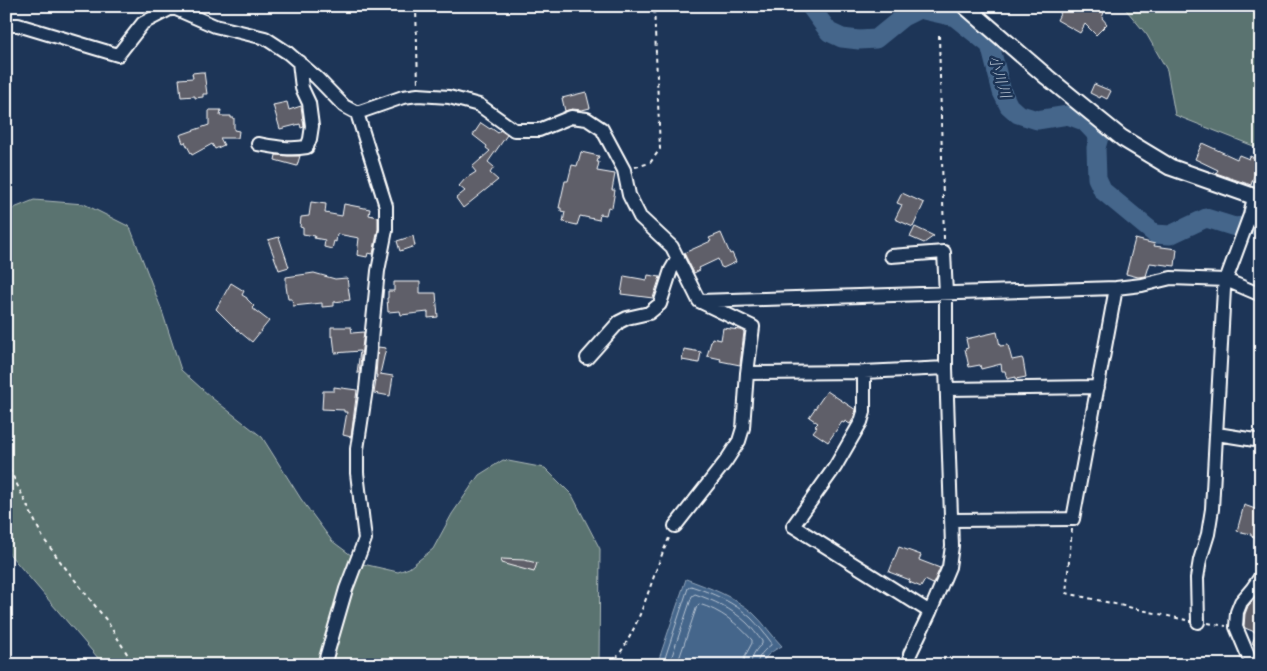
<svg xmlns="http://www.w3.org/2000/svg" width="1267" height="671" viewBox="0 0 1267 671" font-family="Sriracha,'Klee One',sans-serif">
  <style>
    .green { fill: #5a7370; stroke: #acb9b8 }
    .water { fill: #45668b; stroke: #8fa3b9 }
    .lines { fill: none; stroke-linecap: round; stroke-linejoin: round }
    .shore { stroke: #b5c2d1; stroke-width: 1 }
    .river { stroke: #45668b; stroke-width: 19 }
    .building { fill: #5f5e69; stroke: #fff }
    .minor-casing { stroke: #fff; stroke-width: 16 }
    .major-casing { stroke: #fff; stroke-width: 19 }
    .path { stroke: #fff; stroke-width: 2; stroke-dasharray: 4 4; stroke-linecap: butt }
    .minor { stroke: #1d3557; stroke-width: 12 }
    .major { stroke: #1d3557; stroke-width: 15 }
    .labels { text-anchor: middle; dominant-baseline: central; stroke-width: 5; stroke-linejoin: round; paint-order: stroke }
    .water-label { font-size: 15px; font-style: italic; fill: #b5c2d1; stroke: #1d3557 }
  </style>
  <rect width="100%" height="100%" fill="#1d3557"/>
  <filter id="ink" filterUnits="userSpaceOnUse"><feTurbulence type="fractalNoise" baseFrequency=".02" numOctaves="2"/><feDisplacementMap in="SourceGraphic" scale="10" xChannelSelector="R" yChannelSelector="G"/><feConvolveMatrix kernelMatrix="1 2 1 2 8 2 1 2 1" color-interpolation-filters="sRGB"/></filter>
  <g filter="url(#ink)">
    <!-- green -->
    <path class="green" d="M1123 6H1261V147H1256L1175 115 1167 70 1147 35Z
      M34 200 84 204 130 227 161 308 181 370 212 398 262 437 301 499 332 541 363 564 398 572 409 568 433 549 452 514 479 475 503 460 545 468 572 495 600 549 599 665H104L6 550V217L14 208Z"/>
    <!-- water -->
    <path class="water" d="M686 579C710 588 733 596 753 613 764 623 772 636 782 646 772 651 766 655 761 665H655L659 659Z"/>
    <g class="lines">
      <!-- shore -->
      <path class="shore" d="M661 665 664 661 688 588 691 586C712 593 734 602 751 618 758 625 765 634 771 642V645C764 650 758 656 757 665
        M669 665 692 596 695 594C713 600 732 609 747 623 752 628 757 635 762 641V644C756 649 751 656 751 665
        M677 665 697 606 699 604C720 610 738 624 752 640V643L745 656 743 665"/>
      <!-- river -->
      <path class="river" d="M810 6 829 32 842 38 859 40 876 39 903 17 919 9 955 17 990 45 1002 92 1009 106 1018 114 1037 120 1068 115 1084 121 1099 137 1096 148 1097 178 1103 191 1155 234 1170 235 1206 218 1235 227 1261 224"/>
    </g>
    <!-- building -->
    <path class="building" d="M1064 6H1106L1102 18 1107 24 1096 35 1085 24 1080 33 1057 20Z
      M201 72H204L207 94H203V97L195 98V96L181 97 179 79 193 78 192 73Z
      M1094 84 1111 91 1107 99 1101 96 1100 98 1090 93Z
      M586 92 590 108 582 110 572 109 565 111 562 98Z
      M287 102 289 110 301 106 304 127 301 128 300 124 280 129 273 105Z
      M209 110H221L220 116H231V118H234V130L239 131 238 138H220L224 145 215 149 212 144 192 155 185 142 183 143 180 135 209 125Z
      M481 123 490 129 491 128 498 133 500 130 507 135 488 162 494 167 490 173 498 180 463 208 456 198 465 191 459 186 465 179 476 172 472 167 490 151 486 148 487 146 473 135Z
      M1202 143 1237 159 1239 155 1249 159 1250 156 1261 161V180L1254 176 1251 185 1216 173 1218 170 1195 159Z
      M581 152 599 156 597 162H599L597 171 615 174 612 190H615L612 208 608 207 606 215 600 214 599 220 580 216 577 225 563 222 565 212 561 211V208H559L565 181H568L572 165 577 166Z
      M276 155 288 156H300L297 166 275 160Z
      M902 193 924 203 913 227 895 219 902 205 897 203Z
      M311 202 326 204 325 213 342 216 344 204 370 209 369 215 378 217V229L373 254 368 253 367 257 357 255 359 238 337 234 336 242 334 241 332 249 324 247 325 240 314 238 315 236 303 234V228L300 227 301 217 309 216Z
      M915 227 934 236 924 243 910 237Z
      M721 233 730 254 732 253 736 262 723 268 722 267H721L718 259 699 268 700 270 694 273 684 253 711 241 709 238Z
      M413 236 415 246 400 251 397 241Z
      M279 237 289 267 279 270 268 240Z
      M1135 239 1155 244 1154 246 1177 249 1175 266 1150 263 1146 276 1138 277 1126 274Z
      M314 273 335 279 347 278 350 300 334 302V306L322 307V303L293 306 292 299H288L286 286V277Z
      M648 275 660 277 653 298 621 294 624 276 647 280Z
      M394 282H420V293H436L438 317 428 318V312L401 315 400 311 388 312 387 298H388V291H394Z
      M231 283 244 291 242 295 247 298V299L254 306 252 308 269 321 252 342 235 328 216 309Z
      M331 327H351L352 333 364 332 359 373H357L360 351 335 353 333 336 331 337Z
      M723 328 740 330 744 332 740 365 720 361 721 359 707 356 712 338 721 340Z
      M997 332 1000 346 1008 345 1012 360 1022 358 1023 360 1026 377 1016 379V377L1007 379 1005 371H1002L1001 364 981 369 980 365 969 367 965 349 968 348 966 339Z
      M378 347 386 348 380 374 393 376 390 396 374 393 377 375H376Z
      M684 349 701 352 699 363 682 360Z
      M334 387 357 390 351 437 343 435 347 412H344V410L322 409 323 391H334Z
      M827 391 856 410 853 419 850 424 845 421 844 423 842 422 828 442 813 432 817 427 815 426 818 423 809 417Z
      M1244 505 1261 511V539L1251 536V534L1237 531Z
      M899 547 921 555 919 560 940 568 933 584 925 580 921 587 909 582 910 580 889 572Z
      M502 559 524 560 537 563 534 572 501 563Z
      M1256 597 1261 599V649L1252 643 1257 633 1245 628 1244 626 1245 614 1248 606Z"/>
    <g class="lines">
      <defs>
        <path id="minor" d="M169 6 215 26 265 38 288 53 317 78 344 106 357 113 386 206V230L378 271 366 389 357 449V473L365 539 346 589 324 665
          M6 25H18L118 55 143 23 172 8
          M357 113 403 97 418 95 449 97 479 105 514 130H539L571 117 587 119 602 129 624 170 629 195 640 217 672 247 699 301 753 327 747 373 743 428 739 441 726 461 675 526
          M258 144C275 147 289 150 307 147L310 139 312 126 309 103 302 88 299 62
          M891 256 944 252 946 294V368L952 546 949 567 930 612 910 654
          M700 301 1116 288 1142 285 1171 278 1226 280 1261 295
          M587 358 619 322 627 318 649 313 660 304 671 270 678 258
          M864 372V412L861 422 835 467 793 526 930 612
          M747 373 864 372 946 368
          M947 389 1098 387
          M1217 434 1261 441
          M951 520 1073 519 1116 288
          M1198 622 1197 578 1200 560 1208 534 1212 509 1224 289 1226 280 1250 215 1254 197
          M1252 665 1236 627 1237 612 1241 602 1252 589 1261 576"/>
        <path id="major" d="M965 6 1047 77 1122 138 1170 167 1261 199"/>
      </defs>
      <!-- minor casing -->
      <use href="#minor" class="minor-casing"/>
      <!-- major casing -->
      <use href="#major" class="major-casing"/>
      <!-- path -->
      <path class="path" d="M416 6 418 85
        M939 35 944 240
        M635 167 650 163 660 149 654 6
        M6 462 43 538 60 561 107 621 134 665
        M1072 529 1066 593 1186 620
        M1208 623 1226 626
        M611 665C642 628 650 578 670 536"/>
      <!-- minor -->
      <use href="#minor" class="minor"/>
      <!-- major -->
      <use href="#major" class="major"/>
    </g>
  </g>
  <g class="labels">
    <!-- water labels -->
    <g class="water-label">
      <text transform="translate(1000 77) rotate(73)">小川川</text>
    </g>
  </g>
  <!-- margin -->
  <rect width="1267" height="671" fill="none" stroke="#1d3557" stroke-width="25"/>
  <rect x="12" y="12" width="1242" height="646" fill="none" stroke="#fff" stroke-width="2" filter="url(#ink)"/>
</svg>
